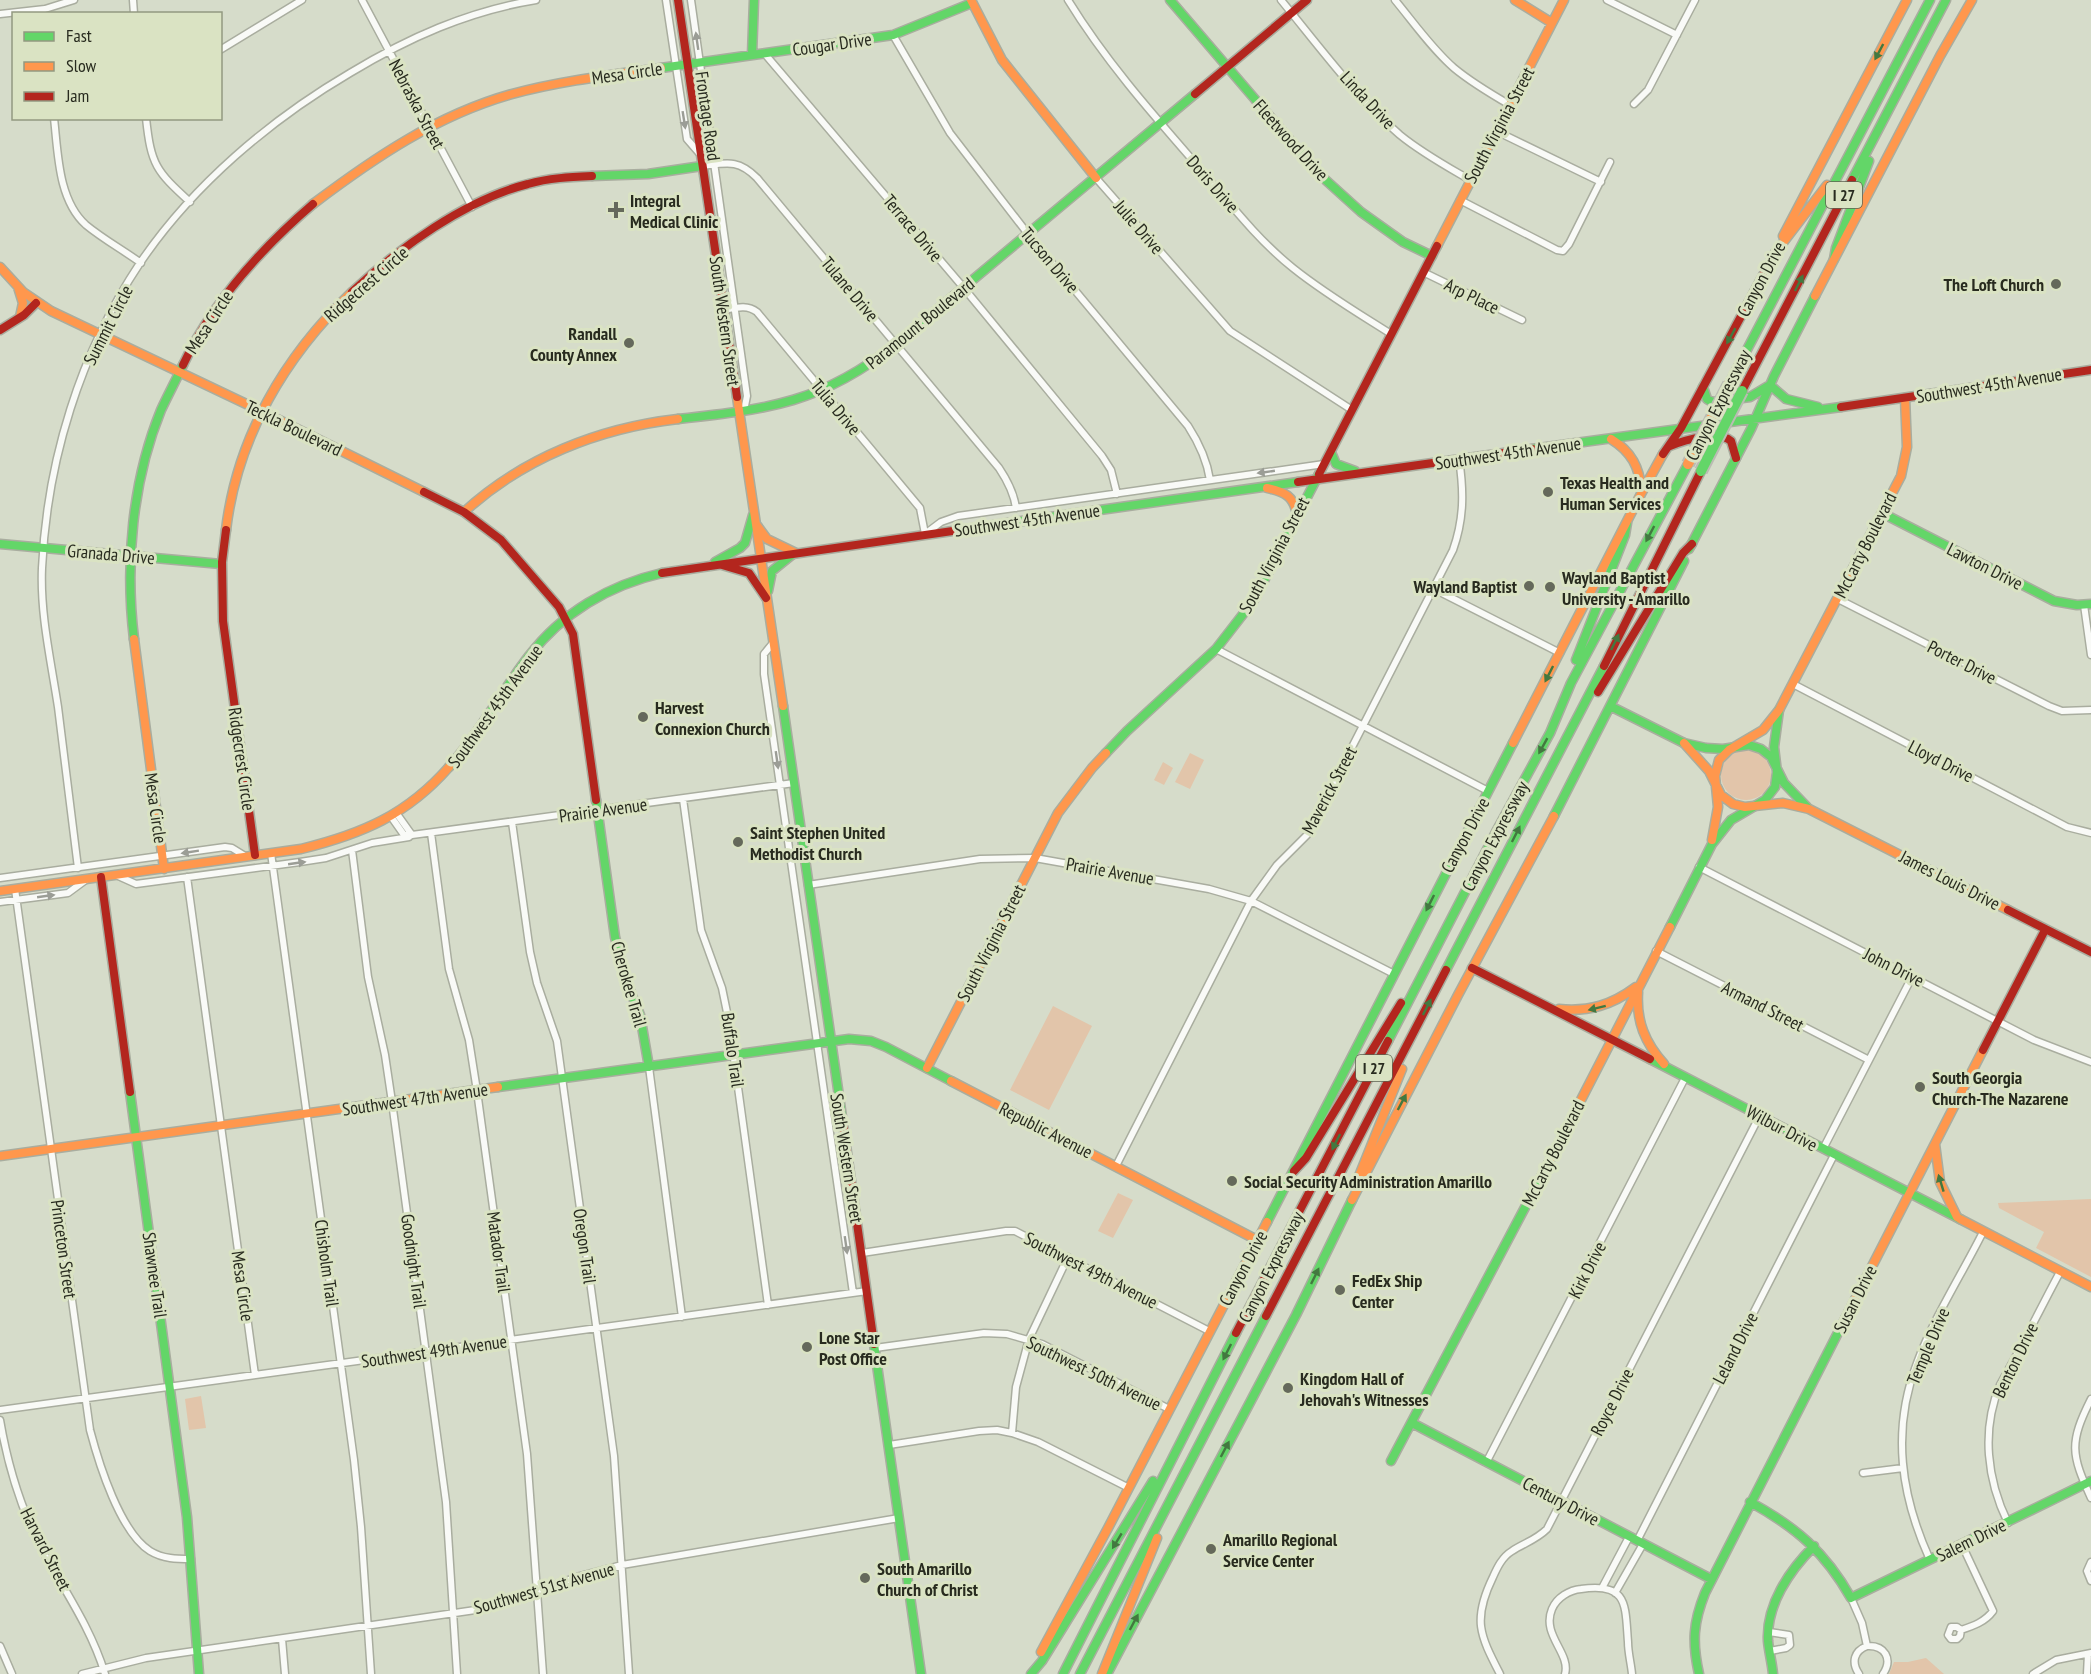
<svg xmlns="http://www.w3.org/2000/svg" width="2091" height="1674" viewBox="0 0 2091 1674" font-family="'PT Sans Narrow',sans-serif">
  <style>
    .green { fill: #e2c5aa }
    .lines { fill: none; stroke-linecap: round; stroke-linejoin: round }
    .street-casing { stroke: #a9ad9f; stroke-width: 9 }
    .fast-casing { stroke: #a9ad9f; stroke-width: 11 }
    .slow-casing { stroke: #a9ad9f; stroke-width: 11 }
    .jam-casing { stroke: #a9ad9f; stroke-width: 11 }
    .street { stroke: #f9faf7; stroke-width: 6 }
    .fast { stroke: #63d668; stroke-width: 8 }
    .slow { stroke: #ff974d; stroke-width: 8 }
    .jam { stroke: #b3261e; stroke-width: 8 }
    .fast-bridge-casing { stroke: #babcb3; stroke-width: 14; stroke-linecap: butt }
    .slow-bridge-casing { stroke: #babcb3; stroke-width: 14; stroke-linecap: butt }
    .fast-bridge { stroke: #63d668; stroke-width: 10 }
    .slow-bridge { stroke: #ff974d; stroke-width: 10 }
    .oneway { fill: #9b9d96 }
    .oneway2 { fill: #437840 }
    .poi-dot { fill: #65695b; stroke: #dae3c3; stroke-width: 2 }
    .labels { text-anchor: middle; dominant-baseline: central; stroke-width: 6; stroke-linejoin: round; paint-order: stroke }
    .shield { fill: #dae3c3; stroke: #5d6250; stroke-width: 1.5 }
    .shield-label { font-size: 16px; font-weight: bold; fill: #282b1f }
    .street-label { font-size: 18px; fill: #282b1f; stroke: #dae3c3 }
    .poi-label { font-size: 18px; font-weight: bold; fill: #282b1f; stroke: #dae3c3; text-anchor: start }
  </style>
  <rect width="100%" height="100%" fill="#d6dcca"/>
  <!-- green -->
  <path class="green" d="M1721 775a25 25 0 1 1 50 0a25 25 0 1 1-50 0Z
    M1190 753 1204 760 1190 789 1175 782Z
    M1163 762 1173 768 1164 785 1154 780Z
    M1053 1006 1092 1026 1049 1110 1010 1090Z
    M1118 1193 1133 1200 1113 1238 1098 1231Z
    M2091 1199V1277L2036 1248 2044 1232 1999 1208 1998 1203Z
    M201 1396 206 1428 189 1430 185 1399Z
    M1926 1658 1944 1674H1889L1894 1662H1908Z"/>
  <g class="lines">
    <defs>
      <path id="street" d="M133 0 134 14
        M362 0 472 207
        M666 0 687 139 700 154
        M691 0 747 396 744 411
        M1068 0C1106 62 1155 117 1203 172 1231 205 1259 241 1293 268 1324 293 1358 313 1391 334
        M1281 0C1318 45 1357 98 1400 135 1422 153 1446 166 1470 180
        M1395 0C1414 23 1432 49 1454 68 1472 83 1491 94 1510 105
        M1607 0 1677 35
        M0 14 45 9 74 0
        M893 35 950 133 1028 234 1188 426C1199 443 1207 460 1210 480
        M220 50 302 0
        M764 53 963 287 1102 456 1111 470 1117 494
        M1634 104 1648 90 1695 0
        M54 118C58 153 58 200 86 225 103 239 123 250 141 263
        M146 118C151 165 156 171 190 202
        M1496 131 1601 182
        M702 166C727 163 738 159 757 178L999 468C1007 480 1014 493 1016 508
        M1096 178 1230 331 1352 410
        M1460 200 1557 250 1563 251 1569 244 1610 162
        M1423 272 1522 320
        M723 310C735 308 747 304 757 312L920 508 925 534 941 522 958 516 1324 464
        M1434 589 1560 653
        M1838 599 2049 706 2062 711 2091 710
        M2084 605 2091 655
        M773 643 764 654V674L853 1293
        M1216 649 1488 791
        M1793 684 2067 827 2091 833
        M683 799 701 930 722 988 729 1022 768 1305
        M397 814 412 835
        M392 818 404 835H412L794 783
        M512 822 530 952 537 983 557 1041 614 1456 629 1674
        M431 833 449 969 469 1040 477 1091 527 1454 543 1674
        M352 850 368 977 385 1055 392 1102 446 1502 457 1674
        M271 853 354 1460 361 1527 371 1674
        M1699 867 2034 1040 2091 1062
        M78 868C71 814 65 760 58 707 51 661 40 614 42 568 47 461 80 353 140 263 193 185 270 120 350 73 408 38 468 11 536 0
        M116 875 136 884 300 862 326 858 372 843 409 837
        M187 877 255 1375
        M0 878 225 847 232 848 245 856
        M808 885 980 859 1035 858 1209 889 1251 901 1394 974
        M15 889 90 1430C99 1464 120 1532 150 1551 163 1559 177 1559 191 1559
        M0 902 68 893 87 879
        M1656 951 1869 1060
        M649 1067 682 1317
        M1823 1149 1912 977
        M1116 1166 1251 901 1277 865 1307 835 1453 550C1464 519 1464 492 1459 459
        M862 1253 1006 1231H1015L1209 1331
        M875 1348 984 1333 1007 1334 1042 1344 1169 1409
        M2091 1399C2069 1443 2071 1454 2091 1498
        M0 1410 867 1291
        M0 1420C8 1467 22 1513 45 1555 67 1594 92 1631 105 1674
        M1012 1433 1016 1387 1029 1339 1068 1257
        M889 1445 979 1431 997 1430 1012 1433 1038 1442 1129 1488
        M1487 1461 1685 1078
        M1863 1473 1903 1468
        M2008 1523C1987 1480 1981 1430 2000 1385 2007 1372 2015 1358 2022 1345 2035 1320 2047 1296 2060 1272
        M1637 1541 1834 1155
        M1930 1560C1901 1496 1891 1431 1917 1363 1933 1319 1962 1274 1983 1232
        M2091 1562 2087 1571 2091 1581
        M1602 1588 1629 1537
        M1615 1593 1643 1544
        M1851 1598 1862 1623 1867 1646
        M1961 1630 1960 1636 1957 1639H1951L1948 1635 1951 1627H1957L1961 1630C1973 1626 1985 1622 1993 1611L1962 1545
        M1769 1632 1789 1635 1790 1645 1786 1648 1770 1651
        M282 1639 285 1674
        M0 1646 12 1674
        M1867 1646C1885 1645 1893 1659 1883 1674
        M82 1674 146 1658 489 1608 580 1576 622 1565 899 1518
        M1500 1674C1480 1635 1472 1620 1493 1577 1497 1568 1502 1557 1512 1551 1524 1543 1536 1540 1547 1529L1759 1117
        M1565 1674C1571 1653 1541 1635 1552 1609 1557 1597 1570 1590 1581 1589 1629 1582 1625 1606 1628 1642 1628 1653 1631 1663 1632 1674
        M1859 1674C1851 1662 1854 1651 1867 1646
        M2033 1674 2056 1660 2091 1653
        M2087 1674 2088 1654"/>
      <path id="fast" d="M1170 0 1319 174 1361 212 1403 242 1432 256
        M752 55 754 0
        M661 68 893 35 972 3
        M592 176 648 174 702 166
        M1852 180 1946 0
        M1834 259 1836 248 1869 161
        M1729 384 1930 0
        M1703 387 1707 399 1712 402 1750 397 1770 385 1786 399 1818 407
        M678 419C769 409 822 403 896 344L1195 94
        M1532 449 1841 407
        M1331 452 1336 464 1355 471
        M1882 513 2054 601 2077 605 2091 604
        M1015 522 1298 482
        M0 544 221 564
        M1689 549 1751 429 1774 376 1815 296
        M715 562 740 548 745 543 753 515
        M768 591 772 571 793 554
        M134 639C125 564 132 481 161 410 168 395 176 380 183 365
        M1576 660 1625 535 1627 523
        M783 706 843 1124
        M1610 706 1684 743 1706 748 1723 749 1749 745 1761 749 1771 757 1784 783 1807 807
        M1106 753 1127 731 1216 649 1254 600 1319 474
        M449 767C480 733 501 692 529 656 562 613 609 585 662 573
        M596 800 615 937 627 983 640 1015 649 1067
        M1554 816 1684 561
        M1670 927 1712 844 1731 820 1765 800 1775 787 1777 772 1774 747 1779 710
        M1446 970 1604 666
        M1388 1041 1496 832 1550 733 1571 683 1688 464
        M1650 1059 1960 1219
        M498 1087 849 1039 871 1041 886 1047 951 1081
        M130 1092 187 1517 199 1674
        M1267 1222 1513 743
        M874 1344 921 1674
        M1412 1423 1711 1579
        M1391 1461 1549 1162
        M1750 1502C1796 1527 1825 1552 1851 1598L2091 1481
        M1031 1674 1042 1661 1153 1481
        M1063 1674 1236 1333
        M1080 1674 1266 1316
        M1107 1674 1296 1315 1352 1200
        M1699 1674C1692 1642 1693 1623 1705 1593L1845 1319
        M1773 1674C1772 1663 1769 1652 1768 1641 1766 1605 1789 1571 1814 1546"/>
      <path id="slow" d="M971 0 1002 60 1096 178
        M1515 0 1552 23
        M313 204C374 158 437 115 512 94 560 81 611 75 661 68
        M1783 236 1907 0
        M1437 246 1564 0
        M1772 257 1827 185
        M0 267 23 292 51 311 261 411 424 492
        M18 287 23 303 20 317
        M1815 296 1940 56 1972 0
        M737 397 783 706
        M1611 439C1632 452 1639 467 1642 491
        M1267 488C1285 492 1294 496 1297 515
        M464 512C523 458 599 428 678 419
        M756 524 767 539 796 553
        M226 530C237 437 285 356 352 292
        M134 639 164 869
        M1513 743 1642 492 1663 454
        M1684 743 1709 771 1721 795 1733 804 1745 807 1783 803 1809 809 2008 910
        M1712 840 1718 807 1715 776 1719 760 1729 750 1763 730 1779 710 1901 476 1907 447 1905 398
        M0 891 301 849C362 834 407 815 449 767
        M1638 992C1636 1021 1645 1043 1664 1064
        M1559 1009C1589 1012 1612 1005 1636 987
        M927 1068 1058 813 1092 768 1106 753
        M951 1081 1257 1240
        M1935 1144 1940 1182 1957 1217
        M0 1156 498 1087
        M1549 1162 1670 927
        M1359 1186V1176L1402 1069
        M1352 1200 1458 995 1554 816
        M1960 1219 2091 1287
        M1845 1319 1983 1050
        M1041 1652 1108 1528 1267 1222
        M1102 1674 1157 1538"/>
      <path id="jam" d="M678 0 737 397
        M1195 94 1307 0
        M352 292C399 248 465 200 528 184 549 178 570 177 592 176
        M0 330 24 315 36 303
        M183 365C212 303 262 248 313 204
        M1742 391 1852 180
        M1841 407 2091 370
        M1670 446C1685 440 1718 430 1731 441L1736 458
        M1663 454 1681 428 1775 253
        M1319 474 1437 246
        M1298 482 1532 449
        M424 492 464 512 501 540 559 607 573 634 596 800
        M226 530 222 562 223 621 255 855
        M722 565 749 573 766 598
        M662 573 1015 522
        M1604 666 1701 471
        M1598 692 1683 553 1692 544
        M101 877 130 1092
        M2008 910 2091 952
        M1472 968 1650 1059
        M1983 1050 2045 930
        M843 1124 874 1344
        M1294 1171 1306 1158 1401 1003
        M1266 1316 1446 970
        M1236 1333 1388 1041"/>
    </defs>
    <!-- street casing -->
    <use href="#street" class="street-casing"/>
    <!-- fast casing -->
    <use href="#fast" class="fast-casing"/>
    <!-- slow casing -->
    <use href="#slow" class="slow-casing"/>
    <!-- jam casing -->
    <use href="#jam" class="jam-casing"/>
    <!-- street -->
    <use href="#street" class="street"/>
    <!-- fast -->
    <use href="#fast" class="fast"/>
    <!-- slow -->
    <use href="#slow" class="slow"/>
    <!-- jam -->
    <use href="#jam" class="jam"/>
    <defs>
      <path id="fast-bridge" d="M1701 471 1742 391"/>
      <path id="slow-bridge" d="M1688 464 1729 384"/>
    </defs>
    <!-- fast-bridge casing -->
    <use href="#fast-bridge" class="fast-bridge-casing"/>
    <!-- slow-bridge casing -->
    <use href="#slow-bridge" class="slow-bridge-casing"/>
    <!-- fast-bridge -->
    <use href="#fast-bridge" class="fast-bridge"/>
    <!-- slow-bridge -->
    <use href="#slow-bridge" class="slow-bridge"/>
  </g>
  <!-- one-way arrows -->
  <defs><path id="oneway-solid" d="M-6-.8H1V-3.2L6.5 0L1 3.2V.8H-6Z" transform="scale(1.5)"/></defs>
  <g class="oneway">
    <use href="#oneway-solid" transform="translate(697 41) rotate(-98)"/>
    <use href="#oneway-solid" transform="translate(684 120) rotate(81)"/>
    <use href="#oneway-solid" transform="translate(1266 472) rotate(172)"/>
    <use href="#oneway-solid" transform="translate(777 760) rotate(82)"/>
    <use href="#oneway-solid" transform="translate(190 852) rotate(171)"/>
    <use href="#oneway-solid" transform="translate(297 863) rotate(-8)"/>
    <use href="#oneway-solid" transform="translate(46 896) rotate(-8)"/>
    <use href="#oneway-solid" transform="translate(846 1245) rotate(82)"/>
  </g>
  <g class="oneway2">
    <use href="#oneway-solid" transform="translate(1879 52) rotate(118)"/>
    <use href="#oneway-solid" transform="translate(1799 283) rotate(-63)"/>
    <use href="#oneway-solid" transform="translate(1731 336) rotate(119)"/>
    <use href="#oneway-solid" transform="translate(1650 534) rotate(118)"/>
    <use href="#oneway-solid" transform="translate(1615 642) rotate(-64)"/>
    <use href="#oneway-solid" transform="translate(1549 674) rotate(117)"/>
    <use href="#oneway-solid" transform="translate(1543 746) rotate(119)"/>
    <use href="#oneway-solid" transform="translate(1516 834) rotate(-63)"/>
    <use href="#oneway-solid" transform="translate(1430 903) rotate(117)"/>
    <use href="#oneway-solid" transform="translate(1427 1007) rotate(-63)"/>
    <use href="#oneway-solid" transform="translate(1597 1008) rotate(166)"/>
    <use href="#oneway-solid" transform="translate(1402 1102) rotate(-62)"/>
    <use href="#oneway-solid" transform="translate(1336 1142) rotate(117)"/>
    <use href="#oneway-solid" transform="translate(1941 1183) rotate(-107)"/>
    <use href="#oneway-solid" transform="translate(1315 1276) rotate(-64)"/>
    <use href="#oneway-solid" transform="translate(1227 1352) rotate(117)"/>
    <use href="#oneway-solid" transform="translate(1225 1449) rotate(-62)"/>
    <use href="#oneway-solid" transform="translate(1117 1541) rotate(121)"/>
    <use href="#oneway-solid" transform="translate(1134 1622) rotate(-62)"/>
  </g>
  <!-- markers -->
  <g class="poi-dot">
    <path d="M613 201h6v6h6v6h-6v6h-6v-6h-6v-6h6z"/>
    <circle cx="2056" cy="284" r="6"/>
    <circle cx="629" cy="343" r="6"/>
    <circle cx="1548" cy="492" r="6"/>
    <circle cx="1529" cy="586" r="6"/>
    <circle cx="1550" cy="587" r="6"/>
    <circle cx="643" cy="717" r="6"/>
    <circle cx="738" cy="842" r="6"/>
    <circle cx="1920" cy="1087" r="6"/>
    <circle cx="1232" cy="1181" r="6"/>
    <circle cx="1340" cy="1290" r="6"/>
    <circle cx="807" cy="1347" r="6"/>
    <circle cx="1288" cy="1388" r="6"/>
    <circle cx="1211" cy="1549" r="6"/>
    <circle cx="865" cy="1578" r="6"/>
  </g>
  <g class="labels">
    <!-- shield labels -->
    <g class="shield">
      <rect x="1826" y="182" width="36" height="26" rx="4.5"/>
      <rect x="1356" y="1055" width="36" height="26" rx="4.5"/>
    </g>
    <g class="shield-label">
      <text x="1844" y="195">I 27</text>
      <text x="1374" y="1068">I 27</text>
    </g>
    <!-- street labels -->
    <g class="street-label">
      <text transform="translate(832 44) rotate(-8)">Cougar Drive</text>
      <text transform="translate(627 73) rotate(-8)">Mesa Circle</text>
      <text transform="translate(1368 100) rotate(47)">Linda Drive</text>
      <text transform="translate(417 104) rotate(62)">Nebraska Street</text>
      <text transform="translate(708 116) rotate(82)">Frontage Road</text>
      <text transform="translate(1499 125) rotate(-62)">South Virginia Street</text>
      <text transform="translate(1291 140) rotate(48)">Fleetwood Drive</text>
      <text transform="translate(1213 184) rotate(49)">Doris Drive</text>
      <text transform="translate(1139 227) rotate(49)">Julie Drive</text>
      <text transform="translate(913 228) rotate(50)">Terrace Drive</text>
      <text transform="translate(1050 260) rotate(50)">Tucson Drive</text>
      <text transform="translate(1761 279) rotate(-62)">Canyon Drive</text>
      <text transform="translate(366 284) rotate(-41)">Ridgecrest Circle</text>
      <text transform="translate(850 289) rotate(50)">Tulane Drive</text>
      <text transform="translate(1472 296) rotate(26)">Arp Place</text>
      <text transform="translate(725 321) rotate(82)">South Western Street</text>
      <text transform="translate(209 322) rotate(-57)">Mesa Circle</text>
      <text transform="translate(920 323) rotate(-39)">Paramount Boulevard</text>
      <text transform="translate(108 325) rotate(-63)">Summit Circle</text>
      <text transform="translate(1989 385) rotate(-9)">Southwest 45th Avenue</text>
      <text transform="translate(1718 405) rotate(-63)">Canyon Expressway</text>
      <text transform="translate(836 407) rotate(50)">Tulia Drive</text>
      <text transform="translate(294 428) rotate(26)">Teckla Boulevard</text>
      <text transform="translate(1508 453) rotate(-8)">Southwest 45th Avenue</text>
      <text transform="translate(1027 520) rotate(-8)">Southwest 45th Avenue</text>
      <text transform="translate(1865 545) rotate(-63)">McCarty Boulevard</text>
      <text transform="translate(111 554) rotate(5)">Granada Drive</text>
      <text transform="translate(1274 555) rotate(-62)">South Virginia Street</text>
      <text transform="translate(1985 566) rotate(27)">Lawton Drive</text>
      <text transform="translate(1962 662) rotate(27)">Porter Drive</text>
      <text transform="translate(495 706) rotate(-54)">Southwest 45th Avenue</text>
      <text transform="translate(242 759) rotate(82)">Ridgecrest Circle</text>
      <text transform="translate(1941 761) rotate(27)">Lloyd Drive</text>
      <text transform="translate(1329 790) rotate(-62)">Maverick Street</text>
      <text transform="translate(156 808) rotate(82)">Mesa Circle</text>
      <text transform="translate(603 810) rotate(-8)">Prairie Avenue</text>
      <text transform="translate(1465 835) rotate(-62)">Canyon Drive</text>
      <text transform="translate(1495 836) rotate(-62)">Canyon Expressway</text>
      <text transform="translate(1110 871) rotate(10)">Prairie Avenue</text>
      <text transform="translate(1950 880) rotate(27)">James Louis Drive</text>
      <text transform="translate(991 943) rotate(-63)">South Virginia Street</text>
      <text transform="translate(1894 967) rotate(27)">John Drive</text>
      <text transform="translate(629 984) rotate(74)">Cherokee Trail</text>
      <text transform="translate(1763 1006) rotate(27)">Armand Street</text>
      <text transform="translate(733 1050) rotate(82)">Buffalo Trail</text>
      <text transform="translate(415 1099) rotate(-8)">Southwest 47th Avenue</text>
      <text transform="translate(1782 1128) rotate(28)">Wilbur Drive</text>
      <text transform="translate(1046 1130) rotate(27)">Republic Avenue</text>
      <text transform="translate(1553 1153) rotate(-63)">McCarty Boulevard</text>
      <text transform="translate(847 1158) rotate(81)">South Western Street</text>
      <text transform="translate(585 1246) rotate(82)">Oregon Trail</text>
      <text transform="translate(64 1249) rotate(82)">Princeton Street</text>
      <text transform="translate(499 1252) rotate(82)">Matador Trail</text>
      <text transform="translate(414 1261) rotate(82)">Goodnight Trail</text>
      <text transform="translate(327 1263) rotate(82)">Chisholm Trail</text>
      <text transform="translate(1271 1267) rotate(-63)">Canyon Expressway</text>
      <text transform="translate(1243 1268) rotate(-62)">Canyon Drive</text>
      <text transform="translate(1091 1270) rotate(27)">Southwest 49th Avenue</text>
      <text transform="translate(1587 1270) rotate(-63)">Kirk Drive</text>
      <text transform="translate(155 1275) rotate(82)">Shawnee Trail</text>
      <text transform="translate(243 1286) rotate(82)">Mesa Circle</text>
      <text transform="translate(1855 1299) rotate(-63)">Susan Drive</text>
      <text transform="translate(1928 1346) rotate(-67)">Temple Drive</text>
      <text transform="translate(1735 1348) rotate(-63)">Leland Drive</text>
      <text transform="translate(434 1351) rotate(-8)">Southwest 49th Avenue</text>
      <text transform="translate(2015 1360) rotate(-64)">Benton Drive</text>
      <text transform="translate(1094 1373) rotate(26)">Southwest 50th Avenue</text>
      <text transform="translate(1612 1402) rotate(-63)">Royce Drive</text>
      <text transform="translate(1561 1501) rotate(28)">Century Drive</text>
      <text transform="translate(1971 1540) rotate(-26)">Salem Drive</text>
      <text transform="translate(46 1549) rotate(63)">Harvard Street</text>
      <text transform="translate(544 1588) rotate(-16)">Southwest 51st Avenue</text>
    </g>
    <!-- poi labels -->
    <g class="poi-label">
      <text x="630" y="200">Integral<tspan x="630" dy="21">Medical Clinic</tspan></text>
      <text x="2044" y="284" text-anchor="end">The Loft Church</text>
      <text x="617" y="333" text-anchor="end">Randall<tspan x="617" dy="21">County Annex</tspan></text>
      <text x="1560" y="482">Texas Health and<tspan x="1560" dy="21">Human Services</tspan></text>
      <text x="1562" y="577">Wayland Baptist<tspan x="1562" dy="21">University - Amarillo</tspan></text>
      <text x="1517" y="586" text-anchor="end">Wayland Baptist</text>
      <text x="655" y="707">Harvest<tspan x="655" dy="21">Connexion Church</tspan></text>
      <text x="750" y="832">Saint Stephen United<tspan x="750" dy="21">Methodist Church</tspan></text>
      <text x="1932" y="1077">South Georgia<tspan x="1932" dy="21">Church-The Nazarene</tspan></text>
      <text x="1244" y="1181">Social Security Administration Amarillo</text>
      <text x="1352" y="1280">FedEx Ship<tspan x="1352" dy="21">Center</tspan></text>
      <text x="819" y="1337">Lone Star<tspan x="819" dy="21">Post Office</tspan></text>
      <text x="1300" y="1378">Kingdom Hall of<tspan x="1300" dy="21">Jehovah's Witnesses</tspan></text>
      <text x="1223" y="1539">Amarillo Regional<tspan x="1223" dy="21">Service Center</tspan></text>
      <text x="877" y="1568">South Amarillo<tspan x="877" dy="21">Church of Christ</tspan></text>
    </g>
  </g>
  <!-- legend -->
  <rect x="12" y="12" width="210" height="108" fill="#dae3c3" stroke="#939981" stroke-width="1.5"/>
  <rect x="24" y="32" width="30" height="9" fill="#63d668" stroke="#939981" stroke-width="1.5"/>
  <text x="66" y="42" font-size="18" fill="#282b1f">Fast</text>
  <rect x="24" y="62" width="30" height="9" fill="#ff974d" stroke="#939981" stroke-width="1.5"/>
  <text x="66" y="72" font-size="18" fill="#282b1f">Slow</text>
  <rect x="24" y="92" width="30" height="9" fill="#b3261e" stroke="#939981" stroke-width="1.5"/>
  <text x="66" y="102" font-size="18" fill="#282b1f">Jam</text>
</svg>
